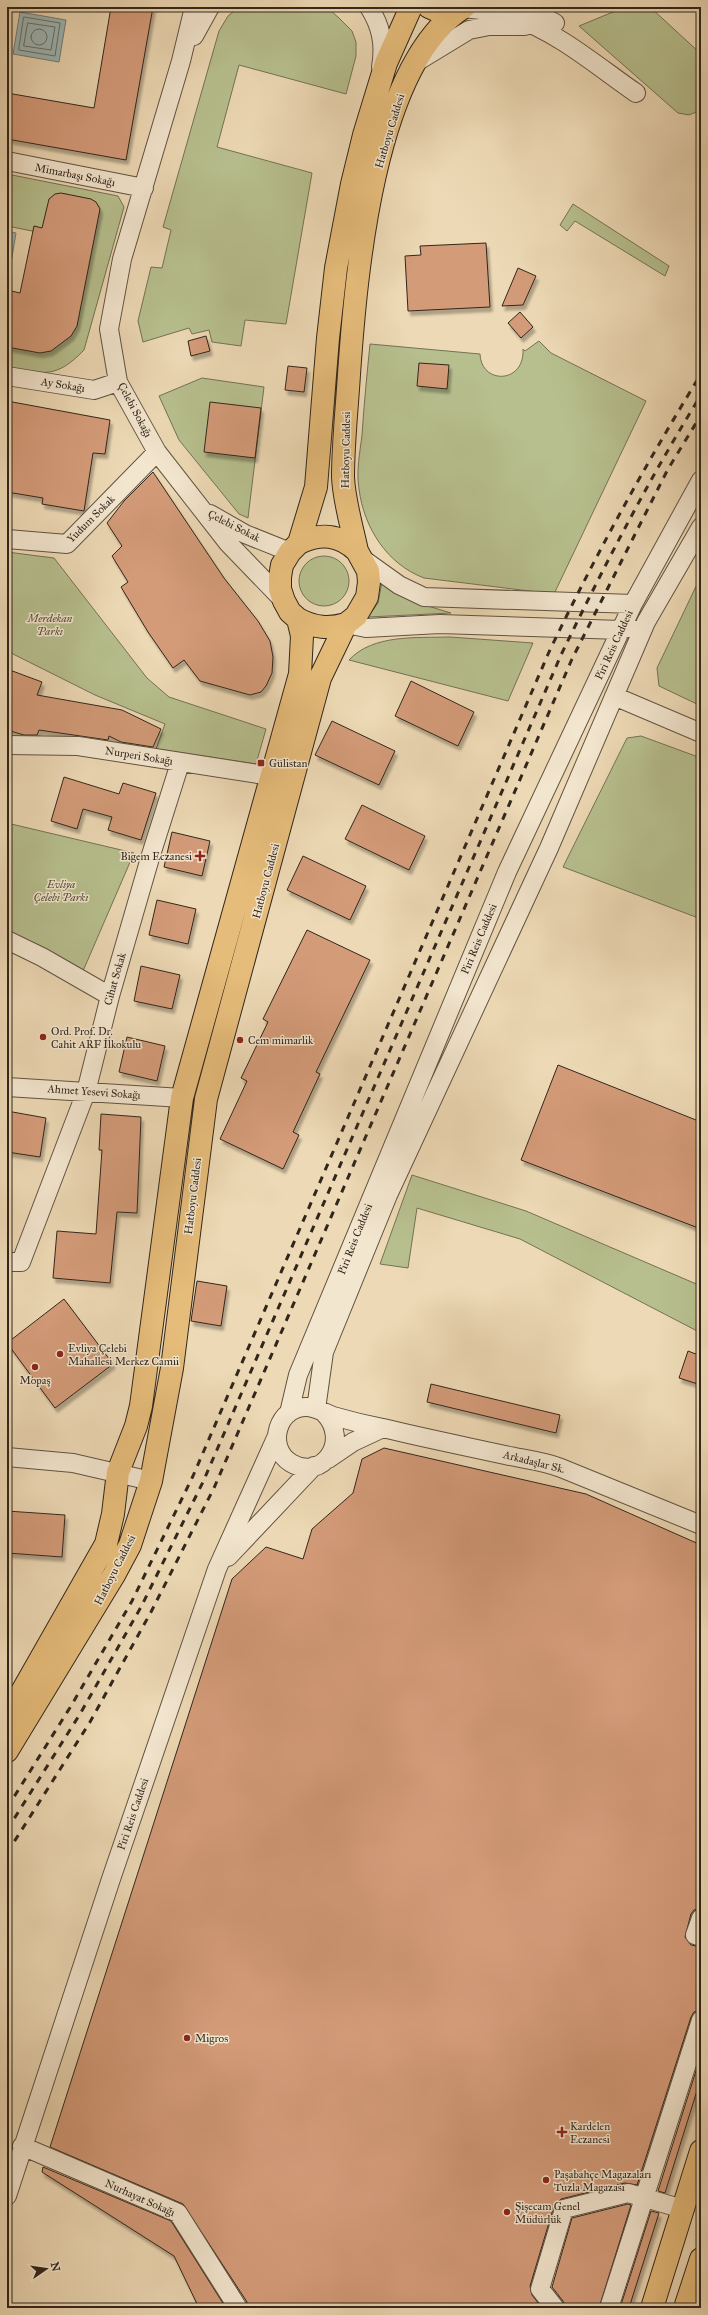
<svg xmlns="http://www.w3.org/2000/svg" width="708" height="2315" viewBox="0 0 708 2315" font-family="'IM FELL Great Primer',serif">
  <style>
    .green { fill: #b7bf8e; stroke: #747255 }
    .water { fill: #9db8b7; stroke: #727e79 }
    .lines { fill: none; stroke-linecap: round; stroke-linejoin: round }
    .shore { stroke: #676f6a; stroke-width: 1 }
    .building { fill: #d49b79; stroke: #31261c; filter: url(#shadow) }
    .minor-casing { stroke: #605342; stroke-width: 20 }
    .major-casing { stroke: #31261c; stroke-width: 24 }
    .highway-casing { stroke: #31261c; stroke-width: 24 }
    .minor { stroke: #f3e6cf; stroke-width: 18 }
    .major { stroke: #e6bc7a; stroke-width: 22 }
    .highway { stroke: #e6bc7a; stroke-width: 22 }
    .rail { stroke: #31261c; stroke-width: 3; stroke-dasharray: 7 7; stroke-linecap: butt }
    .poi-dot { fill: #8f2418; stroke: #f3e6cf; stroke-width: 1.5 }
    .labels { text-anchor: middle; dominant-baseline: central; stroke-width: 3; stroke-linejoin: round; paint-order: stroke }
    .street-label { font-size: 11px; fill: #31261c; stroke: #f3e6cf }
    .park-label { font-size: 11px; font-style: italic; fill: #524c38; stroke: #f3e6cf }
    .poi-label { font-size: 11px; fill: #31261c; stroke: #f3e6cf; text-anchor: start }
  </style>
  <defs>
    <filter id="shadow"><feDropShadow dx="2.5" dy="4.5" stdDeviation="1" flood-color="#0004"/></filter>
  </defs>
  <rect width="100%" height="100%" fill="#edd9b5"/>
  <filter id="stains"><feTurbulence type="fractalNoise" baseFrequency=".005" numOctaves="4"/><feColorMatrix values="0 0 0 0 .2 0 0 0 0 .09 0 0 0 0 .02 0 0 0 .5 -.17"/></filter>
  <radialGradient id="worn" r=".72"><stop offset=".6" stop-color="#630" stop-opacity="0"/><stop offset="1" stop-color="#630" stop-opacity=".3"/></radialGradient>
  <!-- green -->
  <path class="green" d="M239 7H314L331 11 339 18 352 31 356 42V56L346 94 239 65 217 147 312 173 286 324 245 320 241 346 212 342 209 330 192 334 189 328 143 342 138 321 151 267 162 268 171 230 163 227 219 31 228 16Z
    M625 7H650L701 54V110L689 115 678 113 579 26Z
    M7 174 118 196 124 207 84 350C56 379 44 374 7 367V305L32 310 47 234 7 226Z
    M573 204 669 266 665 276 575 221 567 231 560 225Z
    M539 341 551 353 646 401 554 594 424 578C387 564 364 528 359 489 356 471 360 452 362 435 364 404 367 374 370 344L480 354C481 385 525 384 523 349L525 351Z
    M202 378 264 387 248 518 239 514 179 440 159 396Z
    M7 552 54 558 147 678 169 697 266 729 256 764 156 749 165 724 95 695 7 651Z
    M299 581a25 25 0 1 1 50 0a25 25 0 1 1-50 0Z
    M701 576V706L659 686 657 668Z
    M382 582 428 606 451 613 368 617 378 603Z
    M450 637 533 643 508 701 349 660C373 634 417 638 450 637Z
    M641 736 701 758V919L563 867 627 738Z
    M7 823 134 853 83 971 7 934Z
    M412 1175 526 1211 701 1286V1333L520 1239 417 1208 408 1268 380 1264Z"/>
  <!-- water -->
  <path class="water" d="M20 12 66 20 59 62 13 54Z
    M7 231 16 233 11 263 7 262Z"/>
  <g class="lines">
    <!-- shore -->
    <path class="shore" d="M24 17 60 23 55 56 19 50Z
      M28 23 55 27 51 50 24 46Z
      M31 37a8 8 0 1 1 16 0a8 8 0 1 1-16 0Z"/>
  </g>
  <!-- building -->
  <path class="building" d="M111 7H153L126 160 7 139V93L94 108Z
    M61 193 91 199 96 202 100 209 77 326 71 336 51 351 40 353 7 347V290L20 293 34 226 42 228 49 199 55 194Z
    M486 243 490 307 408 311 405 256 421 255 420 246Z
    M518 268 536 276 523 305 502 306Z
    M520 312 533 327 521 338 508 323Z
    M206 336 210 351 191 356 188 341Z
    M419 363 449 365 447 389 417 386Z
    M288 366 307 368 304 392 285 390Z
    M7 401 110 420 105 454 93 453 84 511 42 504 43 498 7 492Z
    M210 402 261 408 255 458 204 452Z
    M153 472 224 578 258 621 270 641 273 657 272 673 266 686 261 692 250 695 200 681 184 660 173 668 148 632 121 587 128 582 112 556 122 546 107 523 124 501Z
    M7 669 42 682 37 695 122 710 161 729 153 747 121 742 109 736 108 740 39 730 37 735H24L7 730Z
    M411 681 474 712 458 746 395 716Z
    M332 721 395 751 379 785 315 755Z
    M64 777 119 794 123 783 156 793 141 840 108 830 112 817 83 809 77 829 51 821Z
    M362 805 425 836 409 870 345 839Z
    M172 832 210 841 202 876 164 867Z
    M303 856 366 886 350 920 287 890Z
    M157 900 196 909 188 944 149 935Z
    M307 930 370 960 316 1072 320 1074 293 1132 299 1135 283 1169 220 1139 247 1081 241 1078 268 1022 263 1019Z
    M141 966 180 975 172 1009 134 1001Z
    M127 1037 165 1046 157 1081 119 1072Z
    M558 1065 701 1122V1229L521 1160Z
    M7 1111 46 1118 40 1157 7 1152Z
    M101 1114 141 1117 137 1213 117 1212 110 1283 53 1278 57 1231 96 1234 102 1150H99Z
    M197 1281 227 1286 221 1326 191 1321Z
    M64 1299 113 1364 55 1408 7 1343Z
    M688 1351 701 1356V1385L679 1378Z
    M431 1384 560 1415 556 1433 427 1402Z
    M384 1448 586 1494 701 1545V1908L694 1910 691 1914 685 1937 691 1945 701 1947V2010L694 2012 691 2017 637 2185 625 2183 561 2199 554 2206 530 2286 532 2295 542 2308H248L247 2302 183 2204 50 2147 232 1579 266 1547 303 1559 312 1529 353 1493 362 1459Z
    M7 1511 65 1515 62 1557 7 1553Z
    M701 2055V2078L665 2193 658 2191Z
    M43 2167 171 2221 226 2308H199L174 2256 42 2172Z
    M628 2204 631 2205 599 2308H565L563 2301 552 2287 572 2218Z
    M651 2211 659 2213 629 2308H620Z"/>
  <g class="lines">
    <defs>
      <path id="minor" d="M194 7 181 61 122 259 109 329 118 382 157 452 228 543 284 601
        M369 7C381 26 385 44 381 67
        M525 7 555 23
        M462 8C480 10 497 11 514 17 559 33 597 66 636 93
        M194 36 210 7
        M418 61 469 30 489 26H525
        M7 161 144 188
        M7 376 94 390 118 382
        M210 514 245 534 290 552
        M7 539 67 544 157 452
        M364 560 399 585 424 597 633 604
        M346 624 366 628 440 624 621 630 630 627
        M614 696 701 733
        M7 745 78 746 271 776
        M7 940 42 957 110 996
        M7 1087 182 1098
        M7 1262H21L86 1092 110 996 150 858 180 763
        M316 1409 324 1352 388 1195 549 848 646 622 701 527
        M289 1413 298 1375 507 872 633 604 701 480
        M324 1413C351 1440 323 1482 291 1463 265 1447 278 1405 308 1407 317 1408 325 1413 333 1416 350 1421 367 1425 383 1428 424 1438 464 1446 505 1455 523 1459 544 1461 561 1468 607 1487 654 1506 701 1525
        M7 1457 73 1463 151 1481
        M328 1459 353 1442 383 1428
        M228 1557 314 1466
        M701 1918 695 1935 701 1937
        M22 2146 178 2213 238 2308
        M7 2196 111 1879 217 1569 276 1438
        M555 2308 540 2289 564 2209 628 2193 683 2209
        M609 2308 701 2020"/>
      <path id="major" d="M429 7 438 11H456
        M299 543C321 533 339 534 357 551
        M298 619C315 628 329 629 346 624
        M7 1718 106 1544 113 1514 118 1472 136 1426 141 1406 182 1098 300 674 302 636 298 619 290 612 284 601 280 589V577L282 565 290 552 299 543 316 487 328 338 336 268 352 184 364 135 386 63 411 7
        M7 1751 114 1575 130 1545 151 1481 172 1368 206 1099 320 678 346 624 356 616 367 597 369 582 368 571 357 551C352 527 344 501 343 477 343 443 347 408 349 374 356 275 373 64 464 7"/>
      <path id="highway" d="M652 2308 701 2151
        M685 2308 701 2259"/>
    </defs>
    <!-- minor casing -->
    <use href="#minor" class="minor-casing"/>
    <!-- major casing -->
    <use href="#major" class="major-casing"/>
    <!-- highway casing -->
    <use href="#highway" class="highway-casing"/>
    <!-- minor -->
    <use href="#minor" class="minor"/>
    <!-- major -->
    <use href="#major" class="major"/>
    <!-- highway -->
    <use href="#highway" class="highway"/>
    <!-- rail -->
    <path class="rail" d="M7 1808 71 1706 132 1601 193 1476 549 652C595 556 645 465 701 374
      M7 1830 80 1714 141 1607 203 1482 561 655C604 566 649 479 701 395
      M7 1853 90 1722 151 1612 214 1488 572 659 668 469 701 415"/>
  </g>
  <!-- markers -->
  <g class="poi-dot">
    <rect x="257" y="759" width="8" height="8" rx="2"/>
    <path d="M198 850h4v4h4v4h-4v4h-4v-4h-4v-4h4z"/>
    <circle cx="43" cy="1037" r="4"/>
    <circle cx="240" cy="1040" r="4"/>
    <circle cx="60" cy="1354" r="4"/>
    <circle cx="35" cy="1367" r="4"/>
    <circle cx="187" cy="2038" r="4"/>
    <path d="M560 2126h4v4h4v4h-4v4h-4v-4h-4v-4h4z"/>
    <circle cx="546" cy="2180" r="4"/>
    <circle cx="507" cy="2212" r="4"/>
  </g>
  <g class="labels">
    <!-- street labels -->
    <g class="street-label">
      <text transform="translate(390 131) rotate(-73)">Hatboyu Caddesi</text>
      <text transform="translate(75 175) rotate(11)">Mimarbaşı Sokağı</text>
      <text transform="translate(63 385) rotate(9)">Ay Sokağı</text>
      <text transform="translate(135 410) rotate(62)">Çelebi Sokağı</text>
      <text transform="translate(346 450) rotate(-89)">Hatboyu Caddesi</text>
      <text transform="translate(91 519) rotate(-45)">Yudum Sokak</text>
      <text transform="translate(234 526) rotate(27)">Çelebi Sokak</text>
      <text transform="translate(614 645) rotate(-65)">Piri Reis Caddesi</text>
      <text transform="translate(139 756) rotate(9)">Nurperi Sokağı</text>
      <text transform="translate(266 881) rotate(-75)">Hatboyu Caddesi</text>
      <text transform="translate(479 939) rotate(-67)">Piri Reis Caddesi</text>
      <text transform="translate(115 979) rotate(-74)">Cihat Sokak</text>
      <text transform="translate(94 1092) rotate(4)">Ahmet Yesevi Sokağı</text>
      <text transform="translate(193 1196) rotate(-83)">Hatboyu Caddesi</text>
      <text transform="translate(355 1239) rotate(-68)">Piri Reis Caddesi</text>
      <text transform="translate(534 1462) rotate(14)">Arkadaşlar Sk.</text>
      <text transform="translate(115 1570) rotate(-63)">Hatboyu Caddesi</text>
      <text transform="translate(133 1814) rotate(-71)">Piri Reis Caddesi</text>
      <text transform="translate(140 2198) rotate(24)">Nurhayat Sokağı</text>
    </g>
    <!-- park labels -->
    <g class="park-label">
      <text x="50" y="618">Merdekan<tspan x="50" dy="13">Parkı</tspan></text>
      <text x="61" y="884">Evliya<tspan x="61" dy="13">Çelebi Parkı</tspan></text>
    </g>
    <!-- poi labels -->
    <g class="poi-label">
      <text x="269" y="763">Gülistan</text>
      <text x="192" y="856" text-anchor="end">Bigem Eczanesi</text>
      <text x="51" y="1031">Ord. Prof. Dr.<tspan x="51" dy="13">Cahit ARF İlkokulu</tspan></text>
      <text x="248" y="1040">Cem mimarlik</text>
      <text x="68" y="1348">Evliya Çelebi<tspan x="68" dy="13">Mahallesi Merkez Camii</tspan></text>
      <text x="35" y="1380" text-anchor="middle">Mopaş</text>
      <text x="195" y="2038">Migros</text>
      <text x="570" y="2126">Kardelen<tspan x="570" dy="13">Eczanesi</tspan></text>
      <text x="554" y="2174">Paşabahçe Magazaları<tspan x="554" dy="13">Tuzla Magazası</tspan></text>
      <text x="515" y="2206">Şişecam Genel<tspan x="515" dy="13">Müdürlük</tspan></text>
    </g>
  </g>
  <!-- margin -->
  <rect width="708" height="2315" fill="none" stroke="#edd9b5" stroke-width="24"/>
  <rect x="8" y="8" width="692" height="2299" fill="none" stroke="#31261c" stroke-width="2"/>
  <rect x="12" y="12" width="684" height="2291" fill="none" stroke="#31261c"/>
  <!-- north arrow -->
  <g transform="translate(46 2269) rotate(77)" stroke="#f3e6cf" stroke-width="3" paint-order="stroke">
  <path d="M0-3L7 15L0 10L-7 15Z" fill="#31261c"/>
  <text y="-6" font-size="11" font-weight="bold" text-anchor="middle" fill="#31261c">N</text>
  </g>
  <rect width="100%" height="100%" filter="url(#stains)"/>
  <rect width="100%" height="100%" fill="url(#worn)"/>
</svg>
